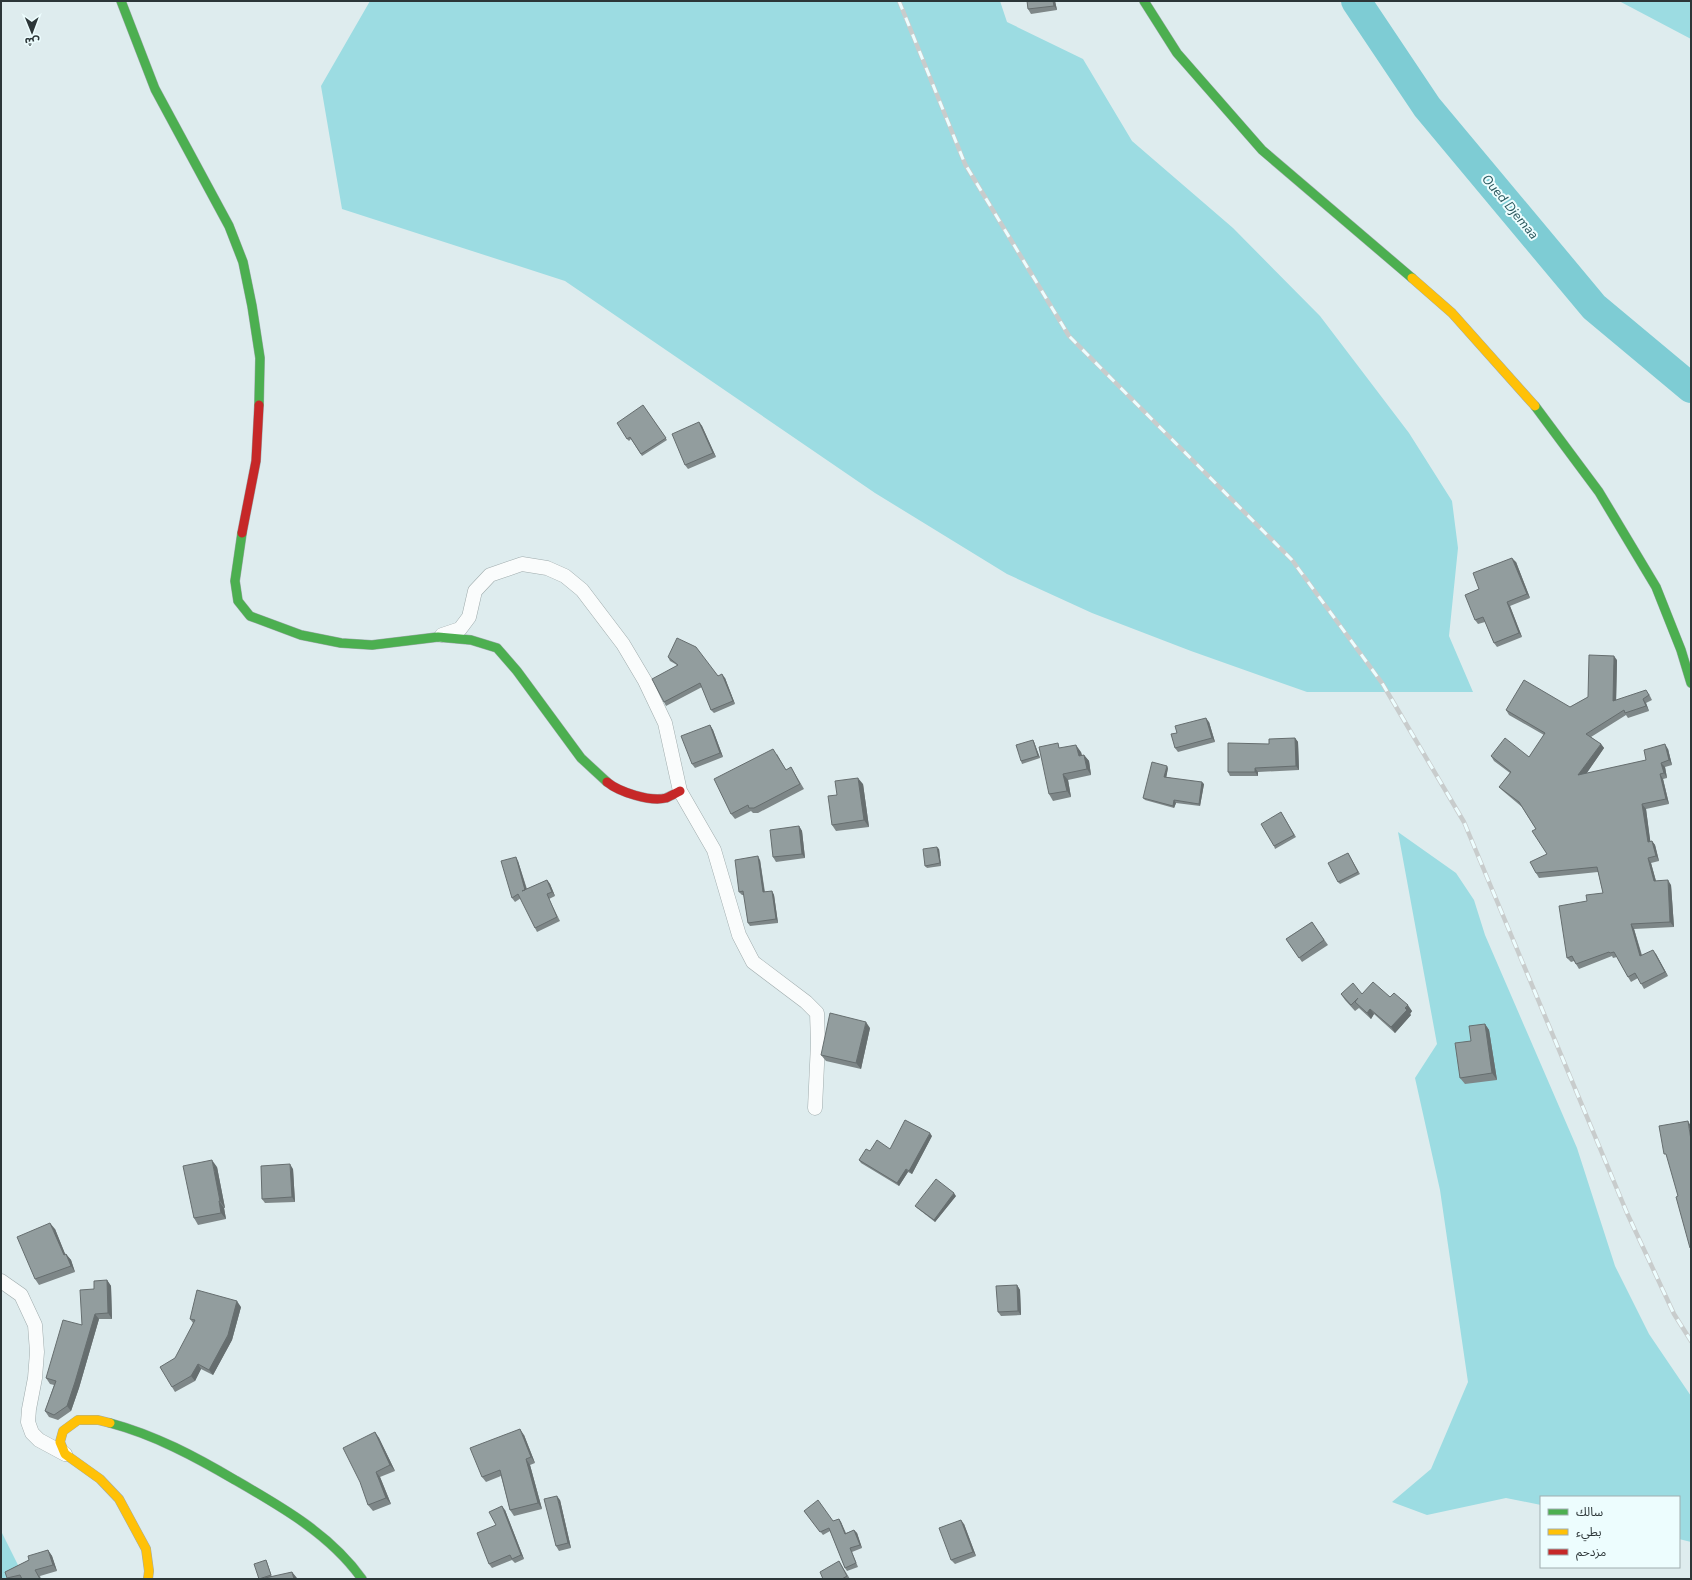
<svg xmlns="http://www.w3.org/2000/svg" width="1692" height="1580" viewBox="0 0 1692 1580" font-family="'Nunito Sans','Noto Sans Arabic',sans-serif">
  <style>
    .forest { fill: #9cdce2 }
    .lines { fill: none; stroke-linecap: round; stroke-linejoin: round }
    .river { stroke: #7eccd4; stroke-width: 30 }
    .street-casing { stroke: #9fabac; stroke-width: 15 }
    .fast-casing { stroke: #9fabac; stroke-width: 10 }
    .slow-casing { stroke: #9fabac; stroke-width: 10 }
    .jam-casing { stroke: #9fabac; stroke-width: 10 }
    .street { stroke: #fafcfc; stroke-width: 14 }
    .fast { stroke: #4caf50; stroke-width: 9 }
    .slow { stroke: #ffc107; stroke-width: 9 }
    .jam { stroke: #c62828; stroke-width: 9 }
    .rail-casing { stroke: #c8cccc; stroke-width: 4.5 }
    .rail { stroke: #edfdfe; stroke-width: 3; stroke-dasharray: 9; stroke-linecap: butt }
    .wall { fill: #7e8788 }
    .shaded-wall { fill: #666e6f }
    .building { fill: #929d9e; stroke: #666e6f }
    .labels { text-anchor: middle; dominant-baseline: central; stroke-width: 4; stroke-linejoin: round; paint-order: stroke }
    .water-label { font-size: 13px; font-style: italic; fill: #2a585d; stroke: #edfdfe }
  </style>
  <rect width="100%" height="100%" fill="#deecee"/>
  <!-- forest -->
  <path class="forest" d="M370 1H1000L1007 22 1083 59 1132 141 1233 228 1320 316 1409 433 1452 501 1458 548 1449 636 1473 692H1307L1191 651 1092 613 1007 574 875 493 565 281 342 209 321 86Z
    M1619 1H1691V39Z
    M1398 832 1456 873 1474 900 1485 935 1577 1148 1615 1266 1649 1334 1691 1396V1542L1679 1539V1497H1541V1505L1506 1498 1427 1515 1392 1502 1431 1469 1468 1382 1440 1190 1415 1078 1437 1044Z
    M1 1531 25 1579H1Z"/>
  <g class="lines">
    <!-- river -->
    <path class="river" d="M1356 1 1427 107 1594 307 1691 388"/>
    <defs>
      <path id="street" d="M442 635 460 629 469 617 475 591 490 575 522 564 547 568 565 576 582 590 623 644 645 681 665 723 680 791 714 850 739 935 753 962 806 1002 817 1013 818 1043 815 1108
        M1 1281 21 1295 35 1325 37 1352 35 1378 29 1409 28 1422 32 1433 39 1440 65 1454"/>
      <path id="fast" d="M121 1 155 89 229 226 243 262 252 306 260 358 259 405
        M1144 1 1177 53 1262 150 1412 278
        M1535 406 1599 492 1656 587 1681 650 1691 683
        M242 533 235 581 238 601 250 616 301 635 341 643 372 645 438 637 471 640 497 648 517 671 581 758 607 782
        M110 1423C155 1435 196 1457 235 1480 282 1507 331 1535 362 1579"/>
      <path id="slow" d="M1412 278 1452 313 1535 406
        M110 1423 98 1420H78L63 1431 60 1442 65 1454 100 1479 119 1499 146 1549 149 1571 148 1579"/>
      <path id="jam" d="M242 533 256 461 259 405
        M607 782C619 792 650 802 666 798 671 796 676 793 680 791"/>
    </defs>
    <!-- street casing -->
    <use href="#street" class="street-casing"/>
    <!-- fast casing -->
    <use href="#fast" class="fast-casing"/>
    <!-- slow casing -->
    <use href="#slow" class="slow-casing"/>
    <!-- jam casing -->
    <use href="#jam" class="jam-casing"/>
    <!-- street -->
    <use href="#street" class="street"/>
    <!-- fast -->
    <use href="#fast" class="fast"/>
    <!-- slow -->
    <use href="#slow" class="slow"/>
    <!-- jam -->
    <use href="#jam" class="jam"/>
    <defs>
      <path id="rail" d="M899 1 965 164 1069 336 1292 560 1382 683 1464 822 1627 1213 1674 1314 1691 1341"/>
    </defs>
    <!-- rail casing -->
    <use href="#rail" class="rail-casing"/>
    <!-- rail -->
    <use href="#rail" class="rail"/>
  </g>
  <!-- wall -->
  <path class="wall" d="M1027 1H1055L1057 10 1031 14 1028 9Z
    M643 405 667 440 642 456 631 439 629 441 627 439Z
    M699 422 702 426 716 457 688 469 685 465Z
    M1516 562 1530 598 1510 606 1522 637 1497 647 1494 643 1485 622 1478 624 1475 620 1479 589Z
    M668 657 725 678 735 704 714 713 711 710 702 687 666 706 664 702 677 665 670 661Z
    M1617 660 1616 700 1649 694 1652 700 1646 703 1649 711 1628 718 1626 715 1591 737 1601 744 1604 748 1586 774 1646 760 1668 749 1672 765 1665 767 1667 778 1663 779 1669 804 1646 809 1650 841H1652L1655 845 1659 861 1651 863 1656 881 1671 885 1674 927 1634 929 1642 955 1656 954 1668 976 1644 989 1638 978 1631 982 1628 977 1617 957 1613 958 1612 956 1579 969 1576 964 1574 961 1571 962 1567 958 1587 901 1603 893 1598 872 1539 878 1536 873 1547 854 1536 829 1522 807 1503 791 1499 787 1510 773 1494 761 1491 756 1529 757 1544 735 1509 715 1506 710 1570 707 1588 697Z
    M1209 722 1215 742 1178 752 1175 748 1177 733Z
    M710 725 713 730 723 757 695 768 692 764Z
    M1295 738 1298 742 1299 770 1258 772V776H1230L1228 772 1269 744Z
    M1033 740 1034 742 1040 758 1022 764 1021 761Z
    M1062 748 1081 752 1082 755H1084L1089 761 1091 775 1068 780 1071 797 1053 801 1049 794Z
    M777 754 786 770 791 767 804 789 758 813H753L751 811 735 819 731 814Z
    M1168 768 1166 777 1204 784 1200 806 1176 803 1174 808 1145 800 1143 798Z
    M863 784 869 827 836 831 832 825 837 795Z
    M1281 812 1296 837 1275 849 1274 846Z
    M799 826 802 831 805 858 776 862 773 857Z
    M939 849 941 866 927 868 925 866Z
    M1348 853 1360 874 1340 884 1338 882Z
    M760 860 765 892 772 891 774 895 778 923 750 926 748 923 744 895H742L739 892Z
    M518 861 527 889 547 880 550 884 555 896 549 899 560 921 537 932 535 928 521 898 515 902 512 898Z
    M1312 922 1328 945 1302 962 1286 939Z
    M1341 994H1362L1390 997 1412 1011 1410 1014 1411 1015 1395 1033 1374 1014 1371 1019 1359 1008 1355 1011 1345 1000Z
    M1485 1024 1489 1030 1497 1080 1465 1084 1460 1078 1471 1041Z
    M870 1028 861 1069 826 1061 821 1055Z
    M932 1136 912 1174 908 1172 899 1186 861 1163 859 1160 870 1151 890 1149Z
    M217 1167 225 1208H224L226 1219 198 1225 194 1218Z
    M293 1169 295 1202 265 1203 262 1199Z
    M956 1196 935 1222 917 1208 915 1206Z
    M55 1229 65 1254H66L71 1260 75 1272 39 1285 35 1279Z
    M107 1280 111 1286 112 1319H99L79 1388 71 1411 58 1420 49 1417 45 1411 54 1385 50 1384 46 1378 82 1325 94 1289Z
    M1017 1285 1020 1290 1021 1315 1001 1316 998 1312Z
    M241 1307 232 1340 213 1375 201 1369 195 1381 175 1392 172 1387 193 1323 190 1319Z
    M375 1432 379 1438 395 1471 380 1477 391 1504 373 1511 368 1505Z
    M524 1435 535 1463 530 1465 542 1509 514 1516 510 1510 501 1476 486 1482 482 1477Z
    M560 1500 571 1548 559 1551 556 1546Z
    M505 1510 524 1559 515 1563 512 1560 492 1568 489 1564 496 1525Z
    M804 1511 833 1521 839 1519 841 1522 846 1533 854 1530 857 1533 862 1548 852 1552 858 1567 847 1571 845 1568 830 1531 823 1535Z
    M964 1524 976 1556 955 1564 951 1560Z
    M48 1550 52 1556 57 1571 40 1576 41 1579H8L5 1572Z
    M266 1560 267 1562 272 1577 292 1572 297 1579H259Z
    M839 1561 850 1579H823Z"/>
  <!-- shaded-wall -->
  <path class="shaded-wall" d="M1053 1H1055L1057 10 1054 6Z
    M699 422 702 426 716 457 713 453Z
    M1512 558 1516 562 1530 598 1527 594Z
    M1507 602 1510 606 1522 637 1519 633Z
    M1614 656 1617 660 1616 706 1613 701Z
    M722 674 725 678 735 704 733 701Z
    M1643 699 1646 703 1649 711 1646 706Z
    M1206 718 1209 722 1215 742 1212 738Z
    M710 725 713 730 723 757 720 753Z
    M1295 738 1298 742 1299 770 1296 766Z
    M1033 740 1034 742 1040 758 1038 756Z
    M1601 744 1604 748 1582 780 1578 775Z
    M1665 744 1668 749 1672 765 1669 760Z
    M1076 745 1081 752 1083 762 1079 756Z
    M1084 755 1089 761 1091 775 1087 769Z
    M1661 763 1665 767 1667 778 1664 773Z
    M1167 766 1168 768 1166 779 1164 777Z
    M1255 768 1258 772V776L1255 772Z
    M1063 774 1068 780 1071 797 1067 791Z
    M1660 774 1663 779 1669 804 1666 799Z
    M858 778 863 784 869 827 864 820Z
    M1202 782 1204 784 1200 806 1199 804Z
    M1174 800 1176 803 1174 808 1173 806Z
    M1642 804 1646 809 1651 846 1648 842Z
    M799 826 802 831 805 858 802 854Z
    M1652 841 1655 845 1659 861 1656 856Z
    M937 847 939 849 941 866 940 863Z
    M758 856 760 860 765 896 763 892Z
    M516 857 518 861 528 894 525 890Z
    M1648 858 1651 863 1657 885 1654 881Z
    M547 880 550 884 555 896 552 892Z
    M1668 880 1671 885 1674 927 1670 922Z
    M772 891 774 895 778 923 776 919Z
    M1631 924 1634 929 1643 961 1640 956Z
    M1653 950 1656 954 1668 976 1665 972Z
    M1408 1005 1412 1011 1410 1014 1411 1015 1395 1033 1391 1027Z
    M1370 1009 1374 1014 1371 1019 1367 1013Z
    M866 1022 870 1028 861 1069 856 1063Z
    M1485 1024 1489 1030 1497 1080 1492 1073Z
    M1688 1121 1691 1126V1140Z
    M930 1133 932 1136 912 1174 909 1171Z
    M212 1160 217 1167 225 1208 220 1201Z
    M290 1164 293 1169 295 1202 292 1197Z
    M906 1169 908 1172 899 1186 897 1183Z
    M954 1193 956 1196 935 1222 934 1220Z
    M219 1201 224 1208 226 1219 221 1213Z
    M50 1223 55 1229 68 1261 64 1255Z
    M66 1254 71 1260 75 1272 71 1266Z
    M107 1280 111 1286 112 1319 108 1313Z
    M1017 1285 1020 1290 1021 1315 1018 1311Z
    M237 1301 241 1307 232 1340 213 1375 209 1370Z
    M95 1314 99 1319 79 1388 71 1411 67 1406Z
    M198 1364 201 1369 195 1381 191 1376Z
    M520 1429 524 1435 535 1463 531 1457Z
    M375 1432 379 1438 395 1471 390 1465Z
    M526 1459 530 1465 542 1509 538 1503Z
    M376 1472 380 1477 391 1504 386 1498Z
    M557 1496 560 1500 571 1548 568 1543Z
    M502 1506 505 1510 524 1559 521 1555Z
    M839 1519 841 1522 847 1537 845 1534Z
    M961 1520 964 1524 976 1556 973 1552Z
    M854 1530 857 1533 862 1548 860 1545Z
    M48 1550 52 1556 57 1571 53 1565Z
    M292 1572 297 1578V1579H294Z"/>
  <!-- building -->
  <path class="building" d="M1027 1H1053L1054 6 1028 9Z
    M643 405 666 438 641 454 630 437 627 439 617 423Z
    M699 422 713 453 685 465 672 434Z
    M1512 558 1527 594 1507 602 1519 633 1494 643 1483 617 1475 620 1465 595 1479 589 1473 573Z
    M677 638 696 647 718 676 722 674 733 701 711 710 700 683 664 702 652 679 678 665 668 657Z
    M1589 655 1614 656 1613 701 1646 690 1649 695 1643 699 1646 706 1625 713 1624 710 1586 734 1601 744 1578 775 1646 760 1644 750 1665 744 1669 760 1661 763 1664 773 1660 774 1666 799 1642 804 1648 842 1652 841 1656 856 1648 858 1654 881 1668 880 1670 922 1631 924 1640 956 1653 950 1665 972 1641 984 1635 973 1628 977 1614 952 1610 953 1609 952 1576 964 1572 956 1567 958 1559 906 1587 901 1586 895 1603 893 1597 867 1536 873 1530 862 1547 854 1532 831 1536 829 1519 802 1499 787 1511 772 1491 756 1505 738 1529 757 1545 733 1506 710 1524 680 1570 707 1588 697Z
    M1206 718 1212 738 1175 748 1171 734 1177 733 1175 726Z
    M710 725 720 753 692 764 681 736Z
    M1295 738 1296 766 1255 768V772H1228V743L1269 744V739Z
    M1033 740 1038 756 1021 761 1016 745Z
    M1058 743 1059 748 1076 745 1079 756 1084 755 1087 769 1063 774 1067 791 1049 794 1039 747Z
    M773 749 786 770 791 767 800 784 754 808H749L748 805 731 814 714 779Z
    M1152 762 1167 766 1164 777 1202 782 1199 804 1174 800 1173 806 1143 798Z
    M858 778 864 820 832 825 828 796 837 795 835 781Z
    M1281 812 1294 835 1274 846 1261 824Z
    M799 826 802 854 773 857 770 830Z
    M937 847 940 863 925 866 923 849Z
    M1348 853 1358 872 1338 882 1328 863Z
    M758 856 763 892 772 891 776 919 748 923 743 891 739 892 735 860Z
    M516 857 525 890 522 891 547 880 552 892 547 894 557 917 535 928 518 894 512 898 501 861Z
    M1312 922 1324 940 1299 958 1286 939Z
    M1373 982 1390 997 1394 993 1408 1005 1405 1008 1407 1010 1391 1027 1370 1009 1367 1013 1355 1002 1358 998 1351 1005 1341 994 1353 983 1362 994Z
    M830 1013 866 1022 856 1063 821 1055Z
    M1485 1024 1492 1073 1460 1078 1455 1043 1471 1041 1469 1026Z
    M905 1120 930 1133 909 1171 906 1169 897 1183 859 1160 866 1149 870 1151 877 1140 890 1149Z
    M1688 1121 1691 1140V1248H1690L1676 1197 1678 1196 1666 1154H1664L1659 1126Z
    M212 1160 220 1201H219L221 1213 194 1218 183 1166Z
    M290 1164 292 1197 262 1199 261 1166Z
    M936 1179 954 1193 934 1220 915 1206Z
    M50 1223 64 1255 66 1254 71 1266 35 1279 17 1237Z
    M107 1280 108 1313 95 1314 75 1382 67 1406 54 1415 45 1411 56 1381 46 1378 63 1320 82 1325 80 1290 94 1289V1281Z
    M1017 1285 1018 1311 998 1312 996 1286Z
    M197 1290 237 1301 228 1335 209 1370 198 1364 191 1376 172 1387 160 1367 175 1358 195 1320 190 1319Z
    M520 1429 531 1457 526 1459 538 1503 510 1510 500 1470 482 1477 470 1448Z
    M375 1432 390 1465 376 1472 386 1498 368 1505 360 1482 343 1448Z
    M557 1496 568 1543 556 1546 544 1499Z
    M818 1500 833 1521 839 1519 845 1534 854 1530 860 1545 850 1548 856 1563 845 1568 829 1528 820 1532 804 1511Z
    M502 1506 521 1555 512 1559 510 1555 489 1564 477 1533 496 1525 489 1512Z
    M961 1520 973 1552 951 1560 939 1528Z
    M48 1550 53 1565 35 1570 40 1579H22L20 1575 7 1578 5 1572 29 1560 28 1556Z
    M266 1560 271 1575 259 1579 254 1564Z
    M839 1561 847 1576 842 1579H823L820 1572Z
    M292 1572 294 1579H265V1578Z"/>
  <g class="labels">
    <!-- water labels -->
    <g class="water-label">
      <text transform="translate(1510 207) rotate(50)">Oued Djemaa</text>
    </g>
  </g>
  <!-- border -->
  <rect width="1692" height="1580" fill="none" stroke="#2c3638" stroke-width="4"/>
  <!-- legend -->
  <rect x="1540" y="1496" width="140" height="72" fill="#edfdfe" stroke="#a0adaf"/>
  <rect x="1548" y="1509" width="20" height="6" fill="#4caf50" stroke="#a0adaf"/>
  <text x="1576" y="1516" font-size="12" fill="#2c3638">سالك</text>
  <rect x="1548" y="1529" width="20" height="6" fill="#ffc107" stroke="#a0adaf"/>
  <text x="1576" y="1536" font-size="12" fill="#2c3638">بطيء</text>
  <rect x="1548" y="1549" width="20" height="6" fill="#c62828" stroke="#a0adaf"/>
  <text x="1576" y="1556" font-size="12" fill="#2c3638">مزدحم</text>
  <!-- north arrow -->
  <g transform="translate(32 32) rotate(179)" stroke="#edfdfe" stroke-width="3" paint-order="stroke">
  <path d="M0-3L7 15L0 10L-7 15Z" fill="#2c3638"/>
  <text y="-6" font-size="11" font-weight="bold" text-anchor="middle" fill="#2c3638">ش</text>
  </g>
</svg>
